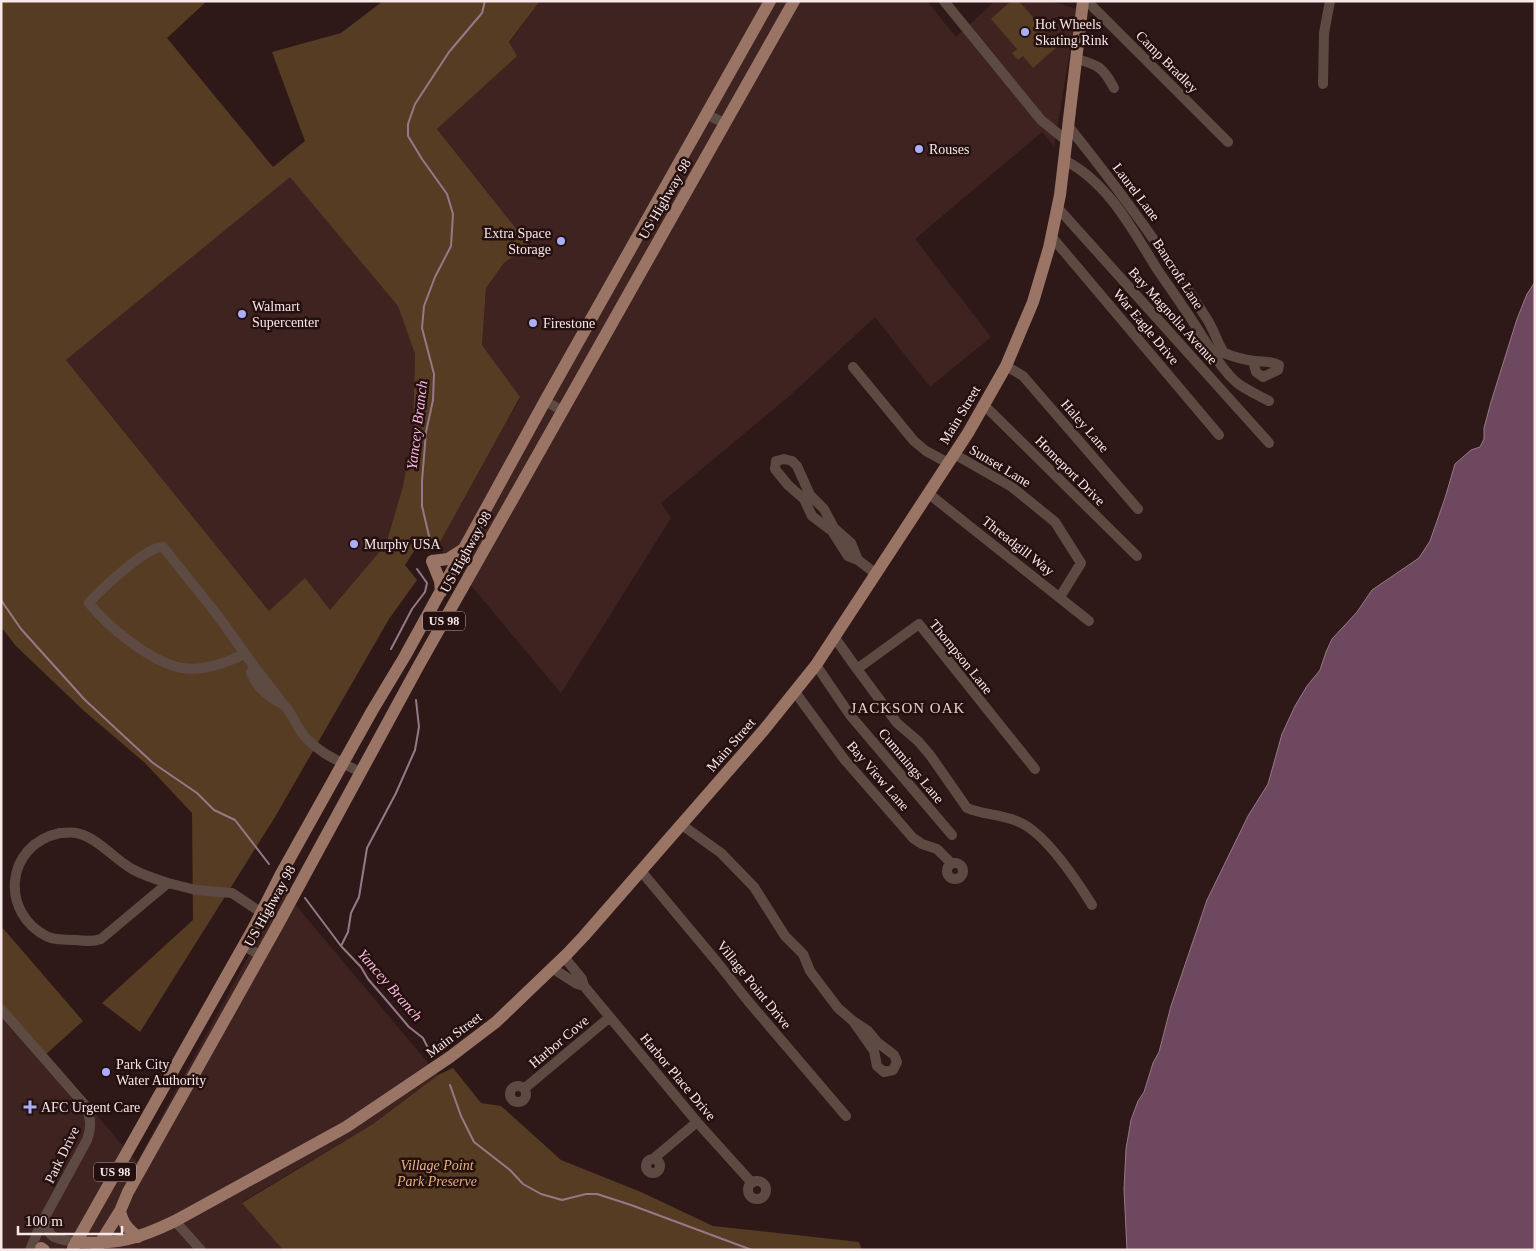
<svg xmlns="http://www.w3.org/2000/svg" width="1536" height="1251" viewBox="0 0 1536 1251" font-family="Georgia,serif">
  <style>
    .built { fill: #3f2321 }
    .green { fill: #563c22; fill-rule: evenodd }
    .water { fill: #6e485f; stroke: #977888 }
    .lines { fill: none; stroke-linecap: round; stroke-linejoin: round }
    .stream { stroke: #977888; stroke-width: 2 }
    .minor { stroke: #5d4b43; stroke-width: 10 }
    .major { stroke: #9a7565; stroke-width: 12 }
    .poi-dot { fill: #abaffb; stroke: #24100f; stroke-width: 2 }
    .labels { text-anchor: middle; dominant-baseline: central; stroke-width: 5; stroke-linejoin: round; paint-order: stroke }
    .shield { fill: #24100f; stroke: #b8a7a6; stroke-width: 1 }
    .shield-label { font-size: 12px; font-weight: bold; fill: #f8e8e7 }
    .poi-label { font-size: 14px; fill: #f8e8e7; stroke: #24100f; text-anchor: start }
    .street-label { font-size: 14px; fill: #f8e8e7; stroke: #24100f }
    .park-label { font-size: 14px; font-style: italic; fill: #e8b37f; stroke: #24100f }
    .water-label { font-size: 15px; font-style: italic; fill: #fcb9e1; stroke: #24100f }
    .neighbourhood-label { font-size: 15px; letter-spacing: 1px; fill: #edcecb; stroke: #24100f }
  </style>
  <rect width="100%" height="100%" fill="#2f1918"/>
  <!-- built -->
  <path class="built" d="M540 1H927L956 37 995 1H1051L1077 9 1054 146 1042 132 915 239 991 337 930 387 875 317 794 392 661 503 671 518 561 693 438 546 520 398 482 345 486 288 504 263 529 245 437 129 516 56 509 43Z
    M290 176 399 307 415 354 413 429 403 486 386 544 330 610 269 611 66 360Z
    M284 891 438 1075 373 1124 242 1202 283 1250H1V1004L137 1162Z"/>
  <!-- green -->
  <path class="green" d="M1 1H207L167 38 273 167 305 141 272 52 341 33 383 1H540L509 42 517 56 437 129 529 245 504 263 486 288 482 345 520 397 438 546 423 537 405 565 417 580 389 619 275 817 140 1032 102 1003 193 920 192 813 145 763 83 710 16 646 1 627ZM290 177 398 306 415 354 413 429 403 486 386 544 330 610 305 578 269 611 66 360Z
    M1011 1H1019L1058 46 1033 68 1023 56 1018 60 1012 53 1017 49 991 19Z
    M1 926 83 1021 45 1055 1 1004Z
    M453 1068 481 1103 501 1106 561 1160 641 1192 713 1226 859 1242 862 1250H283L242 1203 373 1124 438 1075Z"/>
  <!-- water -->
  <path class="water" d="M1535 282V1250H1127L1124 1189 1126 1149 1131 1120 1138 1101 1144 1092 1153 1063 1159 1052 1171 1006 1207 900 1248 816 1268 784 1282 734 1295 706 1307 686 1320 670 1326 652 1332 639 1357 612 1372 590 1419 558 1430 541 1445 498 1455 464 1471 450 1480 447 1484 439V428L1491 402 1517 319 1527 294Z"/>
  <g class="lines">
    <!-- stream -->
    <path class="stream" d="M429 536 422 506V481L426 432 433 400 434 374 422 328 424 306 435 277 451 246 453 214 447 194 422 159 408 136V124L415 104 449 52 482 13 485 1
      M1 600 21 629 85 700 153 763 197 793 214 810 235 820 269 864
      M391 649 412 609 425 592 427 583 417 569
      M416 700 419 727 415 750 396 793 367 848 359 897 351 913 348 932 341 946 361 967 368 979 387 1001 409 1027 423 1038 432 1056
      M305 898 341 946
      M450 1085 461 1116 474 1142 510 1170 523 1184 541 1194 562 1200 586 1194H597L631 1205 752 1250"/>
    <!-- minor -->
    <path class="minor" d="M944 1 1041 120 1067 141
      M1087 1 1228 142
      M1077 59C1098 65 1103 67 1114 88
      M1323 84 1324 33 1330 1
      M706 114 724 123
      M1069 127C1118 188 1165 253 1207 319 1214 330 1217 342 1224 353 1234 357 1245 360 1255 361 1264 362 1271 361 1279 365L1278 370 1263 377 1256 372 1253 361
      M1064 160C1108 182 1132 229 1157 269 1172 291 1188 313 1202 336 1213 352 1221 369 1236 382 1246 390 1258 395 1269 401
      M1057 207 1269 443
      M1051 236 1219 435
      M1006 366 1023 376 1138 509
      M853 367 914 441 926 451 948 463
      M545 401 563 411
      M984 405 1137 556
      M954 454 1012 487 1055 522 1081 563 1060 597
      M929 494 1089 621
      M858 560 851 543 834 528 824 509 810 495 797 466 792 461 784 459 776 461 775 469 788 485 804 499 812 516 832 531 848 556 858 560 875 573
      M835 638 857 669 919 624 1035 769
      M244 654C226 663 202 671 182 668 152 663 107 626 89 603 100 590 147 546 163 547L215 612 254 666
      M816 665 850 715 952 835
      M254 666 284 705C269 697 258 689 251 673Z
      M857 669 897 723 918 741 930 755 967 808C983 815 1002 814 1019 822 1045 833 1077 881 1092 905
      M795 692 844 759 913 838 922 844 937 849 952 864
      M284 705C293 715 297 728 306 738 321 754 341 762 360 772
      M682 825 721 853 754 887 785 936 803 954 810 971 838 1008 853 1021
      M60 833C65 833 71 832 76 833 97 837 113 858 132 869 143 875 155 879 168 883L101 939C92 942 84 941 75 940 66 940 56 940 48 937 0 914 4 845 60 833Z
      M947 871a8 8 0 1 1 16 0a8 8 0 1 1-16 0Z
      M641 871 717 962 748 1001 846 1116
      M168 883 196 890 232 893 262 913
      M244 946 260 955
      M564 957 582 979 584 986 697 1122 752 1183
      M552 968 577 984 584 986
      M1 1009 84 1104C91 1117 92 1126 87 1140L40 1226 30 1250
      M853 1021 868 1031 877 1042 894 1055 897 1062 893 1070 884 1072 877 1066 874 1051Z
      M510 1094a8 8 0 1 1 16 0a8 8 0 1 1-16 0Z
      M525 1088 610 1017
      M653 1159 697 1122
      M646 1166a7 7 0 1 1 14 0a7 7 0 1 1-14 0Z
      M748 1190a9 9 0 1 1 18 0a9 9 0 1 1-18 0Z
      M45 1218C48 1240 56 1239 76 1242
      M175 1221 201 1250"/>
    <!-- major -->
    <path class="major" d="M441 592 440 581 432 561 448 559 462 550
      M120 1211C123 1224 128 1229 138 1237
      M76 1242C116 1245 138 1239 175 1221L346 1127 450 1057 496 1022 567 954 584 936 763 731 816 665 968 433 1006 366 1033 302 1049 248 1060 195 1083 1
      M41 1248 44 1250
      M73 1248 253 929 281 874 372 711 405 656 545 401 770 1
      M97 1248 120 1211 128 1192 276 928 419 665 794 1"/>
  </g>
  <!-- markers -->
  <g class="poi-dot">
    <circle cx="1025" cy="32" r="5"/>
    <circle cx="919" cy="149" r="5"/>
    <circle cx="561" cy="241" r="5"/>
    <circle cx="242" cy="314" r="5"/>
    <circle cx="533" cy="323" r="5"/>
    <circle cx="354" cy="544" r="5"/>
    <circle cx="106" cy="1072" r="5"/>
    <path d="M27.5 1099.5h5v5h5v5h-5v5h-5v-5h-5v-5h5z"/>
  </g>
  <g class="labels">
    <!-- shield labels -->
    <g class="shield">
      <rect x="423" y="611.5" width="42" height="19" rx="4"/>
      <rect x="94" y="1162.5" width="42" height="19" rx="4"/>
    </g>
    <g class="shield-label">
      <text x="444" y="621">US 98</text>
      <text x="115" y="1172">US 98</text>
    </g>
    <!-- poi labels -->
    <g class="poi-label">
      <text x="1035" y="24">Hot Wheels<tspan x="1035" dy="16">Skating Rink</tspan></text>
      <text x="929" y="149">Rouses</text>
      <text x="551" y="233" text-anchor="end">Extra Space<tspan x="551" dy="16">Storage</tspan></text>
      <text x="252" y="306">Walmart<tspan x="252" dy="16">Supercenter</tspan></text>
      <text x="543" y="323">Firestone</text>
      <text x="364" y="544">Murphy USA</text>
      <text x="116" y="1064">Park City<tspan x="116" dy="16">Water Authority</tspan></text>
      <text x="41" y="1107">AFC Urgent Care</text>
    </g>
    <!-- street labels -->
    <g class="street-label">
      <text transform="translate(1167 62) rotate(45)">Camp Bradley</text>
      <text transform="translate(1136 192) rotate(53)">Laurel Lane</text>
      <text transform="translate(665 199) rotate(-60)">US Highway 98</text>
      <text transform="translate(1178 274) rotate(57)">Bancroft Lane</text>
      <text transform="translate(1173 316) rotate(48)">Bay Magnolia Avenue</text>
      <text transform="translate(1146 327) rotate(50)">War Eagle Drive</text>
      <text transform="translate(960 415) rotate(-59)">Main Street</text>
      <text transform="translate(1085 426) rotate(49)">Haley Lane</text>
      <text transform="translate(1000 466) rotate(31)">Sunset Lane</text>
      <text transform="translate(1070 471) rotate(45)">Homeport Drive</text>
      <text transform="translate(1018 546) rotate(38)">Threadgill Way</text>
      <text transform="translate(466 552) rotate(-61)">US Highway 98</text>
      <text transform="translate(961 657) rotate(51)">Thompson Lane</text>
      <text transform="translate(731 745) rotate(-49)">Main Street</text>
      <text transform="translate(911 766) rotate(50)">Cummings Lane</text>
      <text transform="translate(878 776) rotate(49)">Bay View Lane</text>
      <text transform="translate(270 906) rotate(-61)">US Highway 98</text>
      <text transform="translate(754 985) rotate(51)">Village Point Drive</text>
      <text transform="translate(454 1035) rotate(-37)">Main Street</text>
      <text transform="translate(559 1042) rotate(-40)">Harbor Cove</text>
      <text transform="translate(678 1077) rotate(50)">Harbor Place Drive</text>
      <text transform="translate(62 1155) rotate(-64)">Park Drive</text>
    </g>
    <!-- park labels -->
    <g class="park-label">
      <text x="437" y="1165">Village Point<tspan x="437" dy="16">Park Preserve</tspan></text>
    </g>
    <!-- water labels -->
    <g class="water-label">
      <text transform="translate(417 425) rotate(-83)">Yancey Branch</text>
      <text transform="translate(390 985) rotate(49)">Yancey Branch</text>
    </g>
    <!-- neighbourhood labels -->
    <g class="neighbourhood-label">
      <text x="908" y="708">JACKSON OAK</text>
    </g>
  </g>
  <!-- border -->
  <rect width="1536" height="1251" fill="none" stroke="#f8e8e7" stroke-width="5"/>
  <!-- scale -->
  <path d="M18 1226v8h104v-8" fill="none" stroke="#f8e8e7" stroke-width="2.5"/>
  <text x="25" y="1226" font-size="15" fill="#f8e8e7" stroke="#24100f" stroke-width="4" paint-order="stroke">100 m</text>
</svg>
